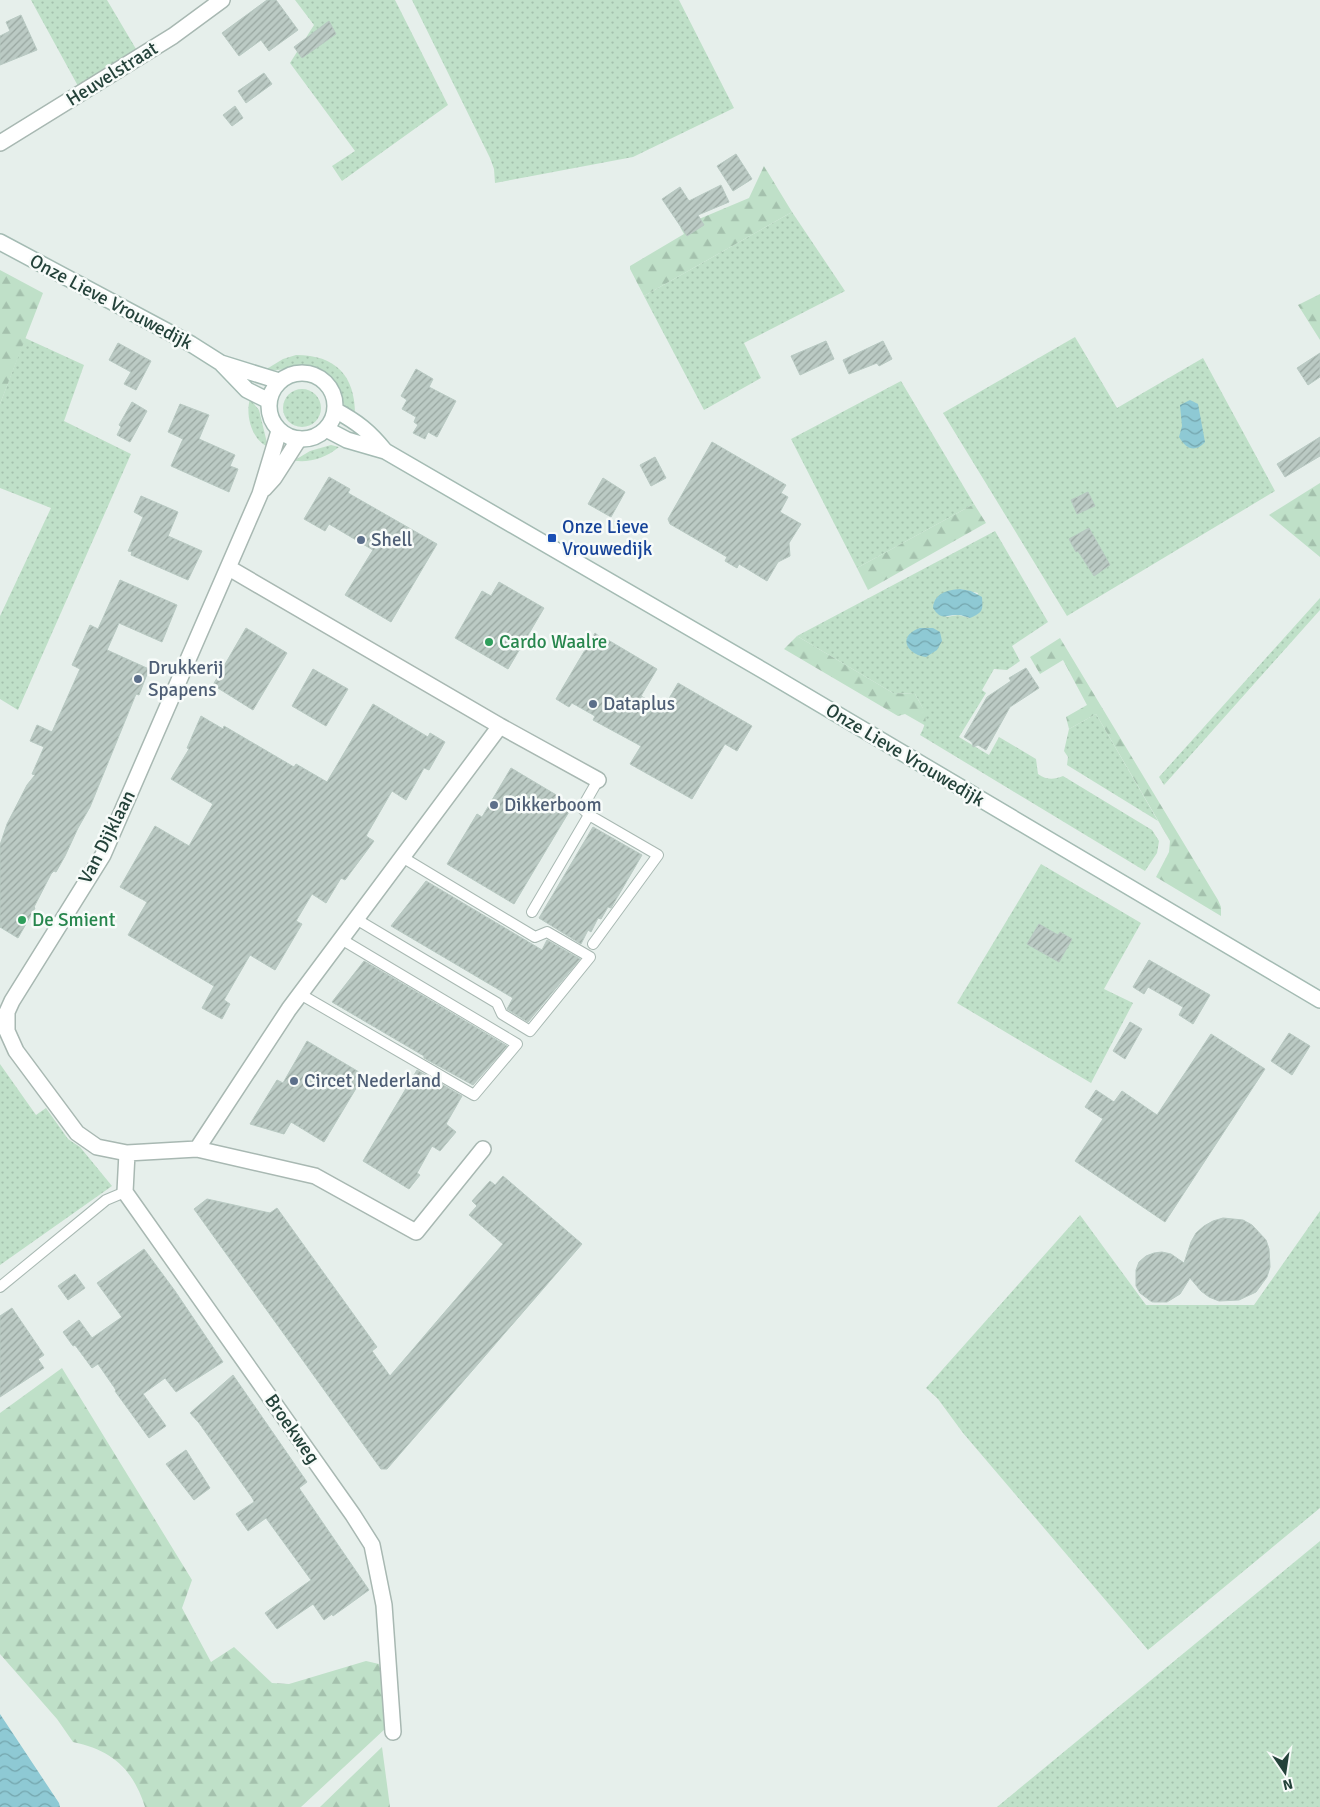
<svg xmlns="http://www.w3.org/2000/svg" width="1320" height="1807" viewBox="0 0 1320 1807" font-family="Signika,sans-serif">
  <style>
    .grass { fill: url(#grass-dots); fill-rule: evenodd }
    .forest { fill: url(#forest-firs) }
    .water { fill: url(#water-waves) }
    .building { fill: url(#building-hatch); stroke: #b8c9c2 }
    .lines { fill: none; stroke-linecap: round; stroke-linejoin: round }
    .lane-casing { stroke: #a8b8b2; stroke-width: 12 }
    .street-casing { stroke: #a8b8b2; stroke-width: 18 }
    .secondary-casing { stroke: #a4bbb3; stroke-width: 18 }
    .lane { stroke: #fff; stroke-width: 10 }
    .street { stroke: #fff; stroke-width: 15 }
    .secondary { stroke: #fff; stroke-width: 15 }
    .transit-dot { fill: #1a4fb4; stroke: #f7fbf9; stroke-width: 2 }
    .service-dot { fill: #5c6f8a; stroke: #f7fbf9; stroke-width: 2 }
    .leisure-dot { fill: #2e9e5b; stroke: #f7fbf9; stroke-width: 2 }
    .labels { text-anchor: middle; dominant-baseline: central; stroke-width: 5; stroke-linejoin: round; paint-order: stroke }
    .street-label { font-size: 19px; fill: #24423a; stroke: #f7fbf9 }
    .transit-label { font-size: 19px; fill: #164399; stroke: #f7fbf9; text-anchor: start }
    .service-label { font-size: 19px; fill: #4e5e75; stroke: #f7fbf9; text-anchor: start }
    .leisure-label { font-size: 19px; fill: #27864d; stroke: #f7fbf9; text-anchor: start }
  </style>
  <defs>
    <pattern id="grass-dots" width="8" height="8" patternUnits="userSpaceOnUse" patternTransform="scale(1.25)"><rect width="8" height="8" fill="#bfe0c8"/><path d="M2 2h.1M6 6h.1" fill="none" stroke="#a4c1ad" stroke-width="1.8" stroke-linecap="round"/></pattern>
    <pattern id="forest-firs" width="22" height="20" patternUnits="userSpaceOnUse" patternTransform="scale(1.25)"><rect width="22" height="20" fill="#bfe0c8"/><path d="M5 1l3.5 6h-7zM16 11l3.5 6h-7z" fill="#a4c1ad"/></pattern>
    <pattern id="water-waves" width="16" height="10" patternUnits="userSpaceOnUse" patternTransform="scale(1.25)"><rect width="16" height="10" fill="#8ec9d4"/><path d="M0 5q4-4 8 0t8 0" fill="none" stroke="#74a5ad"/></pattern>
    <pattern id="building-hatch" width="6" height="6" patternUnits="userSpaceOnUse" patternTransform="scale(1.25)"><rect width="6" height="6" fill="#bbcac4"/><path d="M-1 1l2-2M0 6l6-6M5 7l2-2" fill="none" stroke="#98a6a0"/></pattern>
  </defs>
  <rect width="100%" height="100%" fill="#e6efeb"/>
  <!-- grass -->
  <path class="grass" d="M31 0H107L136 49 78 86Z
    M295 0H395L448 105 342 181 332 166 355 151 290 63 314 25Z
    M412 0H679L734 108 633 157 495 183 494 169 490 158Z
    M792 212 845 291 744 343 761 378 704 410 644 296Z
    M1075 337 1117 408 1203 358 1275 491 1067 616 943 413Z
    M25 338 84 365 64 421 131 454 18 710 0 699V616L51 508 0 488V404Z
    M296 355C337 355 356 377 355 417L347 413C335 378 333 366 291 368 282 369 275 372 265 370L283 359Z
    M901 381 974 504 857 568 791 439Z
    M283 408a19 19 0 1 1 38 0a19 19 0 1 1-38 0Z
    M250 399 259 410 268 447C252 440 245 415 250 399Z
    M331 445 339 447C325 458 313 462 296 461L295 460 310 451Z
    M995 531 1048 622 1012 646 1020 661 1007 670 994 669 982 690 986 693 959 737 989 755 999 737 1036 759 1038 774C1047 780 1053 780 1063 776L1152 830 1159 841 1157 853 1145 871 920 735C930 718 924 710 915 694L893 693 797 636ZM960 589 978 593 970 618 958 615 946 617Z
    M1320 598V610L1164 785 1159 777Z
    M1096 714 1158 821 1067 765 1068 757 1064 751 1069 729Z
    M1041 864 1141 923 1104 989 1133 1003 1091 1083 957 1003Z
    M0 1064 36 1115 46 1108 68 1139 80 1147 112 1186 0 1265Z
    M1320 1211V1508L1148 1650 963 1433 938 1399 926 1388 1080 1215 1146 1305H1254Z
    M1320 1541V1807H997Z"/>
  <!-- forest -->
  <path class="forest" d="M764 166 792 212 644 296 630 269V266L684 234 680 227 749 198Z
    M0 270 43 293 0 404Z
    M1320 294V340L1298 305Z
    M1320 483V557L1269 515Z
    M974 504 986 523 868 590 857 568Z
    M797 636 893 693 915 694 925 712 926 726 905 714 898 716 784 649Z
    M1060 638 1218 900 1221 907V916L1156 877 1169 852 1170 841 1096 714 1069 729 1066 717 1087 705 1063 660 1040 674 1030 657Z
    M62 1368 192 1580 182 1608 211 1662 234 1647 272 1683 289 1684 366 1661 379 1664 384 1681 386 1728 301 1807H145C133 1769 112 1750 73 1742L57 1719 0 1654V1413Z
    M382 1747 390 1807H320Z"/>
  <!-- water -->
  <path class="water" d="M1190 400 1198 404 1205 442C1195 453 1186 449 1179 437L1182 426 1180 405Z
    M960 589 971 591 982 597C983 611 983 612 970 618 966 617 962 615 958 615 946 614 942 622 933 608 934 593 948 590 960 589Z
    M920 628H933L940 632 942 641 937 650 926 657C906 654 897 636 920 628Z
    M0 1714 59 1803 60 1807H0Z"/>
  <!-- building -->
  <path class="building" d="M267 0H276L298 30 269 51 261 40 239 56 222 33Z
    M21 15 37 50 0 65V36L10 31 6 22Z
    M329 21 336 34 302 58 294 47Z
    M264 73 272 84 246 103 238 91Z
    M235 106 243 118 232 126 223 115Z
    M736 154 752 179 733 191 717 166Z
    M721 185 729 202 698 215 704 225 687 236 662 199 680 187 689 201Z
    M826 341 834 359 800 375 791 356Z
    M883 341 892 359 879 366 877 363 849 374 843 360Z
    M118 343 151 361 136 390 124 384 131 372 109 360Z
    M1320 353V377L1308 385 1297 368Z
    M416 369 433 379 429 387 456 401 437 437 428 432 425 439 413 433 418 425 414 422 416 417 402 409 407 400 401 396Z
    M132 402 147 411 130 442 117 435 121 427 119 425Z
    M180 404 209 415 199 439 235 455 230 466 238 469 229 492 171 466 183 439 168 432Z
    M1320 437V456L1285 477 1277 464Z
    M712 442 786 485 781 493 788 497 780 512 801 524 789 543 790 556 778 562 767 581 739 564 737 568 725 561 727 557 670 524 668 519Z
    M655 457 666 478 651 486 640 465Z
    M329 477 350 489 348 493 437 544 391 622 345 595 373 550 329 524 325 531 304 519Z
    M603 478 625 492 611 517 588 504Z
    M1088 492 1095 506 1077 514 1071 500Z
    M141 496 178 512 168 536 202 551 188 580 131 555 132 552 128 551 143 517 134 512Z
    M1089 528 1110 565 1094 576 1078 551 1076 552 1069 539Z
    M120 580 177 605 162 642 119 623 107 650 149 669 139 695 136 694 90 807 78 828 65 856 56 872 54 871 51 874 34 907 35 908 18 938 0 927V845L7 824 27 785 35 775 32 774 44 747 30 741 37 725 52 732 80 669 72 665 90 625 98 629Z
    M499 582 544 608 508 669 455 638 482 591 491 596Z
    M246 628 287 653 253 710 213 685Z
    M595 633 606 642 608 640 657 669 641 696 663 709 678 683 752 726 737 751 725 744 692 799 630 764 641 746 593 720 595 716 572 703 569 707 556 699Z
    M1026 668 1039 688 1010 707 986 750 978 745 973 747 972 742 964 737 987 697 1011 681 1009 678Z
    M313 669 348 689 326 726 292 706Z
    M373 704 428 737 430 733 445 742 429 770 424 768 406 800 392 791 366 836 374 841 345 880 341 878 326 903 312 894 296 921 302 924 275 970 250 955 224 1000 230 1004 222 1019 202 1008 214 986 128 935 147 902 120 887 155 826 189 846 213 804 171 779 189 749 187 748 201 716 223 729 224 726 294 767 296 764 327 782Z
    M511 768 573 805 514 904 447 864 477 814 482 817Z
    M593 827 642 855 611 908 608 907 601 919 598 918 591 932 588 930 581 944 539 918Z
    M426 881 542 950 547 940 580 959 528 1022 507 1009 513 998 391 926Z
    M1039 924 1058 935 1060 932 1072 939 1059 962 1027 944Z
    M1149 960 1210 995 1193 1024 1179 1015 1183 1007 1148 987 1144 994 1133 987Z
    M364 961 388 975 507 1046 473 1085 424 1058V1056L332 1002Z
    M1130 1022 1142 1029 1125 1059 1113 1051Z
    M1289 1033 1310 1046 1292 1075 1271 1061Z
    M1211 1034 1265 1069 1165 1222 1075 1161 1103 1119 1085 1107 1096 1090 1114 1102 1122 1091 1157 1115Z
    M307 1041 364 1075 324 1142 291 1122 284 1134 250 1124 277 1080 283 1083Z
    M417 1070 462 1096 446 1124 456 1132 440 1151 432 1146 417 1173 420 1175 409 1189 363 1161Z
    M503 1176 582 1244 387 1469H381L194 1209 207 1199 270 1213 277 1208 377 1347 372 1351 390 1376 503 1244 469 1215 477 1206 472 1201 490 1181 495 1185Z
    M1223 1218 1243 1220 1252 1225 1266 1240 1269 1249 1270 1267 1267 1277 1256 1292 1239 1300 1219 1301 1209 1297 1201 1291 1190 1278 1180 1294 1167 1302H1152L1140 1293 1136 1286V1270L1139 1262 1146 1256 1154 1253 1162 1252 1171 1254 1184 1263 1191 1242 1196 1233 1204 1226 1213 1221Z
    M144 1249 175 1291 223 1362 176 1392 165 1378 143 1394 166 1426 149 1438 115 1391 116 1390 98 1364 92 1368 75 1345 73 1346 63 1332 79 1320 92 1338 122 1317 97 1283Z
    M75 1274 85 1288 68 1300 58 1286Z
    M12 1308 44 1355 38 1359 44 1368 0 1397V1316Z
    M233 1375 307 1482 299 1488 369 1590 333 1616 332 1614 324 1620 313 1604 277 1629 265 1613 311 1580 266 1518 248 1531 236 1514 254 1502 253 1499 199 1423 190 1413Z
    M186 1450 210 1488 194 1500 166 1464Z"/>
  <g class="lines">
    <defs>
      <path id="lane" d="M532 912 589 815
        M356 919 497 1003 502 1014 530 1031 590 957 547 932 535 937 402 857
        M593 944 658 855 589 815 582 808 598 780
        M300 994 474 1095 517 1044 341 939
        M0 1287 106 1200 125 1192"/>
      <path id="street" d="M0 143 173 36 222 0
        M279 431 260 494 103 855 12 1001 7 1012V1031L16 1051 77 1133 97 1147 127 1153 197 1149 289 1009 500 726
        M264 489 274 478 299 439
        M229 568 500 726 598 780
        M197 1149 315 1176 416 1232 483 1149
        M127 1153 125 1192 353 1515 372 1545 384 1605 393 1732"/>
      <path id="secondary" d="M0 242 191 344 221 363 279 381
        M222 364 247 390 269 401
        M269 406a33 33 0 1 1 66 0a33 33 0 1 1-66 0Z
        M335 410C357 422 369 431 385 451
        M326 429 347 440 385 451 764 671 1320 1000"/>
    </defs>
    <!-- lane casing -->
    <use href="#lane" class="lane-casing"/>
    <!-- street casing -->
    <use href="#street" class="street-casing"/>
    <!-- secondary casing -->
    <use href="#secondary" class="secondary-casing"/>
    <!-- lane -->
    <use href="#lane" class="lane"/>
    <!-- street -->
    <use href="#street" class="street"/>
    <!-- secondary -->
    <use href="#secondary" class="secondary"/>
  </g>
  <!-- markers -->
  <rect class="transit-dot" x="547" y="533" width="10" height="10" rx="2.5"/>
  <g class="service-dot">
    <circle cx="361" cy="540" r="5"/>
    <circle cx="138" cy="679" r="5"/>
    <circle cx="593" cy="704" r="5"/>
    <circle cx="494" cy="805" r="5"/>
    <circle cx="294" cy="1081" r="5"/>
  </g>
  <g class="leisure-dot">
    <circle cx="489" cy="642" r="5"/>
    <circle cx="22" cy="920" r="5"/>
  </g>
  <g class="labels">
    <!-- street labels -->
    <g class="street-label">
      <text transform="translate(112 74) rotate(-32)">Heuvelstraat</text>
      <text transform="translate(111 302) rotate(28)">Onze Lieve Vrouwedijk</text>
      <text transform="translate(905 755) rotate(31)">Onze Lieve Vrouwedijk</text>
      <text transform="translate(107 837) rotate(-63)">Van Dijklaan</text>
      <text transform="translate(292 1429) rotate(55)">Broekweg</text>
    </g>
    <!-- transit labels -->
    <g class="transit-label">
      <text x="562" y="527">Onze Lieve<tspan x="562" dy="22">Vrouwedijk</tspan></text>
    </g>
    <!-- service labels -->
    <g class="service-label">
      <text x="371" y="540">Shell</text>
      <text x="148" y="668">Drukkerij<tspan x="148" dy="22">Spapens</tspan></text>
      <text x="603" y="704">Dataplus</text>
      <text x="504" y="805">Dikkerboom</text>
      <text x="304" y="1081">Circet Nederland</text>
    </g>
    <!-- leisure labels -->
    <g class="leisure-label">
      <text x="499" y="642">Cardo Waalre</text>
      <text x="32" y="920">De Smient</text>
    </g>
  </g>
  <!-- north arrow -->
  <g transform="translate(1285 1772) rotate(167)" stroke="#f7fbf9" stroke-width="4" paint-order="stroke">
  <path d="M0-4L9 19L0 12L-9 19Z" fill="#24423a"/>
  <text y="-8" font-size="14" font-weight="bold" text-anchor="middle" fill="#24423a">N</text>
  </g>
</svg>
